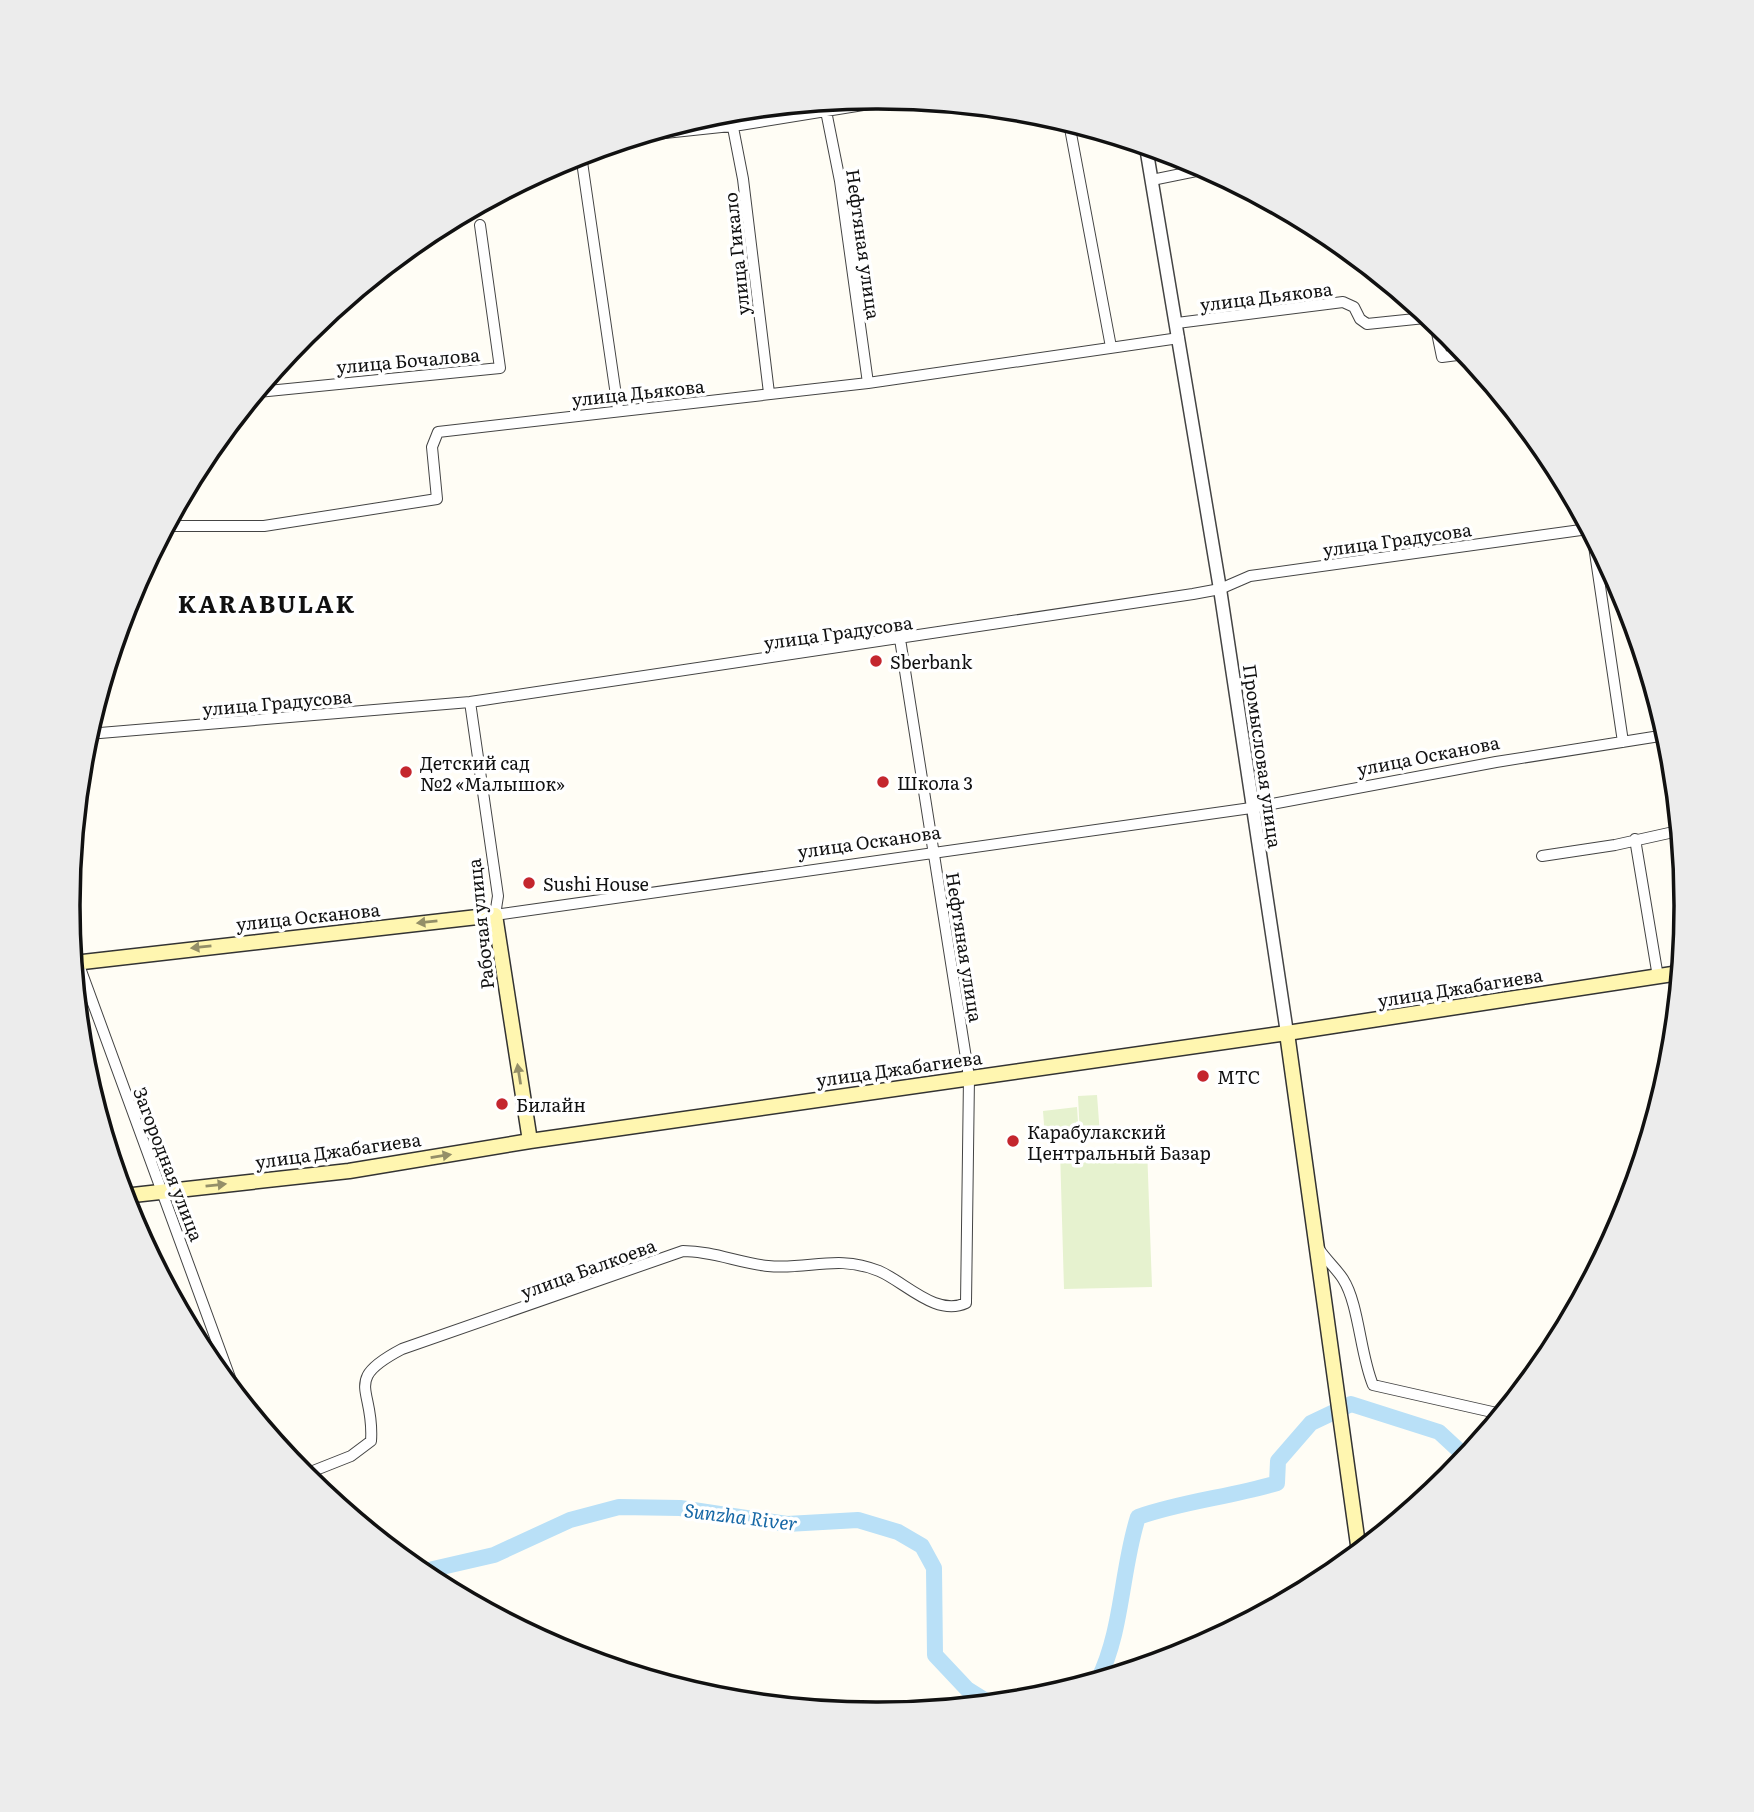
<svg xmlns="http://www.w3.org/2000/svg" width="1754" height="1812" viewBox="0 0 1754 1812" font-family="Literata,serif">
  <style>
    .pitch { fill: #e6f2cf }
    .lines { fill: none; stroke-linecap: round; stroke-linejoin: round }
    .river { stroke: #b9e0f7; stroke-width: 16 }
    .minor-casing { stroke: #444; stroke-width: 12 }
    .tertiary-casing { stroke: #444; stroke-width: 15 }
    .secondary-casing { stroke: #333; stroke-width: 17 }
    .minor { stroke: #fff; stroke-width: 10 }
    .tertiary { stroke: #fff; stroke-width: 12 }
    .secondary { stroke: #fff6b0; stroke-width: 14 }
    .oneway { fill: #948f68 }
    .poi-dot { fill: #c4262e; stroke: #fff; stroke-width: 2.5 }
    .labels { text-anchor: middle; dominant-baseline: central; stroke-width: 7; stroke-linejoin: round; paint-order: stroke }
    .street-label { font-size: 18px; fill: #111; stroke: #fff }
    .poi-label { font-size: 18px; fill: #111; stroke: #fff; text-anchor: start }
    .water-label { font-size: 19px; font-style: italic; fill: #1768a6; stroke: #fff }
    .district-label { font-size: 24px; font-weight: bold; letter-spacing: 2px; fill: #111; stroke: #fff }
    .rim { fill: none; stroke: #111; stroke-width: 3.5 }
  </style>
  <rect width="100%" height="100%" fill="#fffdf5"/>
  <!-- pitch -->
  <path class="pitch" d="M1097 1095 1100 1135 1080 1136 1078 1096Z
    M1077 1107 1079 1137 1045 1138 1043 1111Z
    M1147 1147 1152 1287 1064 1289 1060 1150Z"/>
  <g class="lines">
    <!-- river -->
    <path class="river" d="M420 1572 494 1555 570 1520 619 1507 680 1508 787 1524 858 1520 898 1532 922 1546 934 1568 935 1655 967 1689 991 1704
      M1098 1680C1123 1630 1121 1570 1138 1517 1183 1501 1231 1497 1277 1483L1278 1461 1311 1423 1351 1404 1439 1432 1466 1457"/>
    <defs>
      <path id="minor" d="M826 111 840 181 868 383
        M730 112 743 179 769 393
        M1069 123 1111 347
        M646 135 740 125 900 99
        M581 155 618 409
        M1152 180 1206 169
        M1177 323 1343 302 1354 307 1360 319 1367 324 1425 318 1432 321
        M1435 323 1442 357 1465 354
        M258 392 500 368 480 225
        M167 526H264L437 499 432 447 438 432 868 383 1179 338
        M1593 539 1623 742
        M470 702 498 896 495 915 1251 808 1496 762 1666 735
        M88 734 470 702 1193 594 1220 589 1250 576 1588 529
        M1635 839 1658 977
        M1542 856 1615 845 1678 831
        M72 946 236 1394
        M1319 1249C1326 1260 1336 1268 1343 1279 1359 1304 1360 1354 1373 1385L1501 1414
        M303 1475 351 1456 371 1441C375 1388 341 1381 402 1349L683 1251C713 1251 739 1263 768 1266 809 1270 837 1254 879 1271 905 1282 936 1317 966 1303L969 1077 900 639"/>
      <path id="tertiary" d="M1146 147 1220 589 1287 1033"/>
      <path id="secondary" d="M74 963 495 915 530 1141
        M1287 1033 1359 1552
        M124 1196 349 1171 530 1141 1287 1033 1679 973"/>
    </defs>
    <!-- minor casing -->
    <use href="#minor" class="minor-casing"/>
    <!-- tertiary casing -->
    <use href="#tertiary" class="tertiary-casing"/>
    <!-- secondary casing -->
    <use href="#secondary" class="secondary-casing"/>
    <!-- minor -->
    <use href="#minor" class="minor"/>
    <!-- tertiary -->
    <use href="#tertiary" class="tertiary"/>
    <!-- secondary -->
    <use href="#secondary" class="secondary"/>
  </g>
  <!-- one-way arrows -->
  <defs><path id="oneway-solid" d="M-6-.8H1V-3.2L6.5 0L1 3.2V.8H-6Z" transform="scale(1.75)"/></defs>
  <g class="oneway">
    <use href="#oneway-solid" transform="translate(427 922) rotate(174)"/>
    <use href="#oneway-solid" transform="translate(201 947) rotate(174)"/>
    <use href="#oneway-solid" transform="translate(519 1074) rotate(-99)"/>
    <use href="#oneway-solid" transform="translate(441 1156) rotate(-9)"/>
    <use href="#oneway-solid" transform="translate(216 1185) rotate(-6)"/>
  </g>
  <!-- markers -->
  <g class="poi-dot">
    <circle cx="876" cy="661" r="7"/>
    <circle cx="406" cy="772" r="7"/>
    <circle cx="883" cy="782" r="7"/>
    <circle cx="529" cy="883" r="7"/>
    <circle cx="1203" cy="1076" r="7"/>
    <circle cx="502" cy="1104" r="7"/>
    <circle cx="1013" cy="1141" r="7"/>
  </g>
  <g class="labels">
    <!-- street labels -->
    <g class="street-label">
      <text transform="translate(864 244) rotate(82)">Нефтяная улица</text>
      <text transform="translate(736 254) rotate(-96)">улица Гикало</text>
      <text transform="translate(1266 296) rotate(-7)">улица Дьякова</text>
      <text transform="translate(408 360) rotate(-5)">улица Бочалова</text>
      <text transform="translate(638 392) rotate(-6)">улица Дьякова</text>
      <text transform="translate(1397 539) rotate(-8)">улица Градусова</text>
      <text transform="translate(838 632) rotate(-8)">улица Градусова</text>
      <text transform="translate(277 702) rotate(-5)">улица Градусова</text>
      <text transform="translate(1428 755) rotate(-11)">улица Осканова</text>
      <text transform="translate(1263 756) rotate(82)">Промысловая улица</text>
      <text transform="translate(869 841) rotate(-8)">улица Осканова</text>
      <text transform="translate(308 916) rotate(-6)">улица Осканова</text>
      <text transform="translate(480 924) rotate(-96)">Рабочая улица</text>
      <text transform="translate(965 947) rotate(81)">Нефтяная улица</text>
      <text transform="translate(1460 987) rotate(-9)">улица Джабагиева</text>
      <text transform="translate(899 1068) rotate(-8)">улица Джабагиева</text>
      <text transform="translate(338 1150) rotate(-8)">улица Джабагиева</text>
      <text transform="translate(169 1164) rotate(69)">Загородная улица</text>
      <text transform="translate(588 1268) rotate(-20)">улица Балкоева</text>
    </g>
    <!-- poi labels -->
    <g class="poi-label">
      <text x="890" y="661">Sberbank</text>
      <text x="420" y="762">Детский сад<tspan x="420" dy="21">№2 «Малышок»</tspan></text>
      <text x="897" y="782">Школа 3</text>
      <text x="543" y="883">Sushi House</text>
      <text x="1217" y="1076">МТС</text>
      <text x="516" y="1104">Билайн</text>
      <text x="1027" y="1131">Карабулакский<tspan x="1027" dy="21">Центральный Базар</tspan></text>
    </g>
    <!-- water labels -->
    <g class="water-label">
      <text transform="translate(741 1516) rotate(7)">Sunzha River</text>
    </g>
    <!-- district labels -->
    <g class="district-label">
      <text x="267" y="602">KARABULAK</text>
    </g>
  </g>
  <!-- crop -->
  <path d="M0 0H1754V1812H0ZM876 109H878A796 796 0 0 1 1674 905V906A796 796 0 0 1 878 1702H876A796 796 0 0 1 80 906V905A796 796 0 0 1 876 109Z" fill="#ececec" fill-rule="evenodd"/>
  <path class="rim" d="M876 109H878A796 796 0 0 1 1674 905V906A796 796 0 0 1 878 1702H876A796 796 0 0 1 80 906V905A796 796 0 0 1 876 109Z"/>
</svg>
